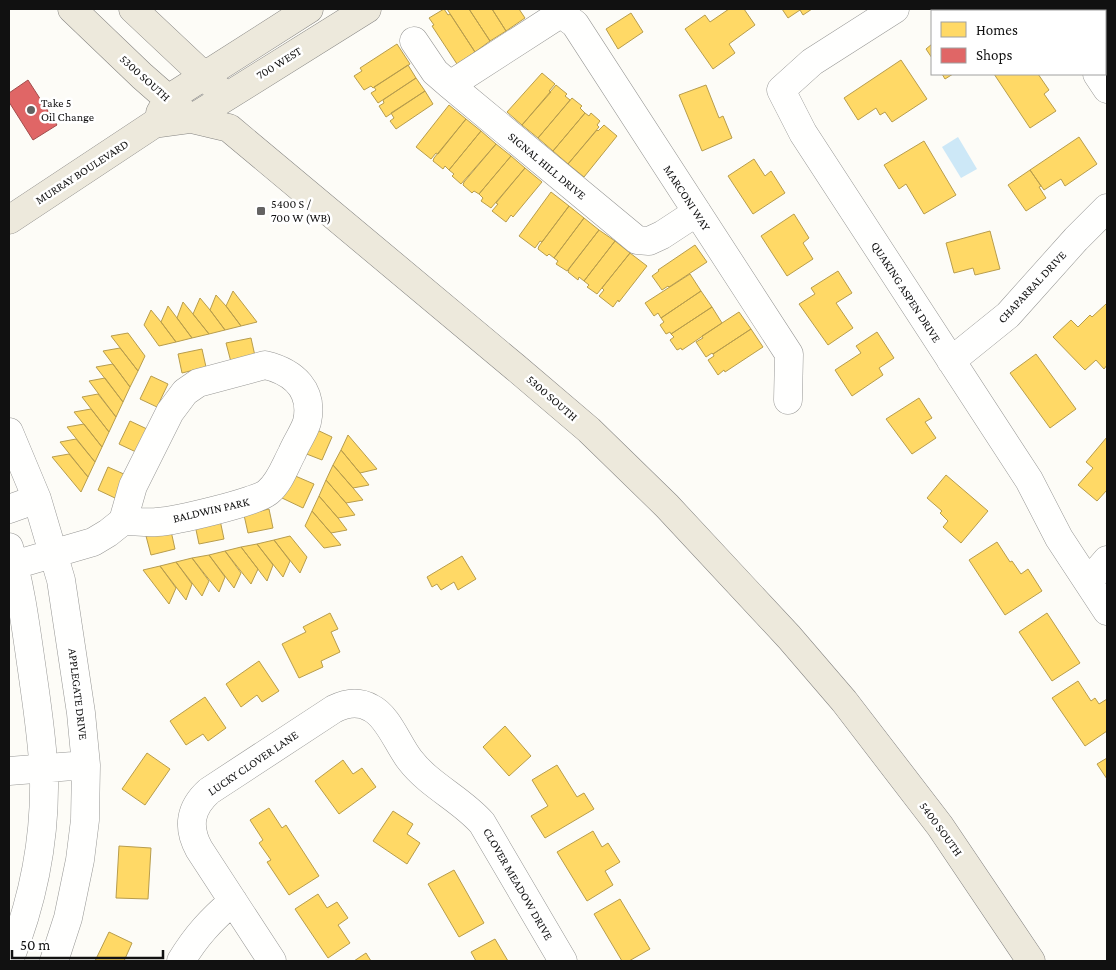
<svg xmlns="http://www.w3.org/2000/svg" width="1116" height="970" viewBox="0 0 1116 970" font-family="'Crimson Pro',serif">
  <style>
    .water { fill: #cde8f7 }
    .homes { fill: #ffd966; stroke: #b89d4c }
    .shops { fill: #e06666; stroke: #a24c4c }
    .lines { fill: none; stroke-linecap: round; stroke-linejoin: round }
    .minor-casing { stroke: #979795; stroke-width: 29 }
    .major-casing { stroke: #858482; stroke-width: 29 }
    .minor { stroke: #fffffe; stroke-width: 28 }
    .major { stroke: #ede9dc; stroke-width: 28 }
    .poi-dot { fill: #646362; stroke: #fff; stroke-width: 2 }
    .labels { text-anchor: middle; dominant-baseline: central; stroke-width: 5; stroke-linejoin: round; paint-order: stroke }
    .street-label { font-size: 12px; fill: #111; stroke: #fff }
    .poi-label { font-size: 12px; fill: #111; stroke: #fff; text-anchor: start }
  </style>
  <rect width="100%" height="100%" fill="#fdfcf7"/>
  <!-- water -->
  <path class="water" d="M958 137 977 169 961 178 942 147Z"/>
  <!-- homes -->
  <path class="homes" d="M444 9 448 15 450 14 475 52 457 64 432 26 434 25 429 18Z
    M447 9H469L490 41 475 52Z
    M469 9H492L506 31 490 41Z
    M492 9H519L525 18 506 31Z
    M729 9H744L755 25 729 44 735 53 713 69 685 29 705 15 710 22Z
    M782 9H812L803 15 800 10 788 18Z
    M631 13 643 32 618 49 606 29Z
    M397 44 410 64 373 88 371 86 364 90 354 76 362 71 360 68Z
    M932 44V58L926 49Z
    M901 60 927 99 892 122 885 112 880 115 876 108 858 120 844 98Z
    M408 65 416 78 378 103 371 93 376 90 374 87Z
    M542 73 555 84 549 91 551 92 522 125 507 112Z
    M942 74H953L945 79Z
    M994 74H1038L1049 90 1044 94 1056 111 1030 128Z
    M416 78 425 91 386 117 379 106 384 103 383 100Z
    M556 85 567 94 565 96 570 100 538 138 522 125Z
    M706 85 719 118 723 116 732 138 702 151 679 95Z
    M425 91 433 104 396 129 390 121 394 118 391 113Z
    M572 98 582 106 580 108 585 113 553 151 538 138Z
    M449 105 466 119 438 154 436 153 431 159 416 147Z
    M585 113 589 116 591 113 600 121 597 125 599 127 568 164 553 151Z
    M466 119 481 131 449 170 445 166 443 169 433 161 434 158Z
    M604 125 617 136 584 177 568 164 597 130 598 131Z
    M481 131 496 144 461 184 452 176 454 174 449 170Z
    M1079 137 1097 164 1065 186 1061 179 1044 190 1030 170Z
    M924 141 956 195 924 214 906 184 899 189 884 165Z
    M496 144 511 156 479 194 474 191 472 193 463 185 464 182Z
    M511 156 525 168 491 208 481 201 483 198 479 194Z
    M754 159 765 176 771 171 785 193 753 214 728 176Z
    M525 168 542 182 513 217 511 215 506 222 492 211 498 204 496 203Z
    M1030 170 1041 186 1039 187 1046 198 1026 211 1008 185Z
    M551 192 569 206 542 242 540 241 535 248 519 236Z
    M569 206 584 218 554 258 549 254 547 256 538 249 539 246Z
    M794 214 809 238 803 243 813 259 787 276 761 236Z
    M584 218 599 230 567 271 556 264 558 261 554 258Z
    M599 230 615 241 584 281 579 277 578 280 568 272 569 269Z
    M990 231 1000 269 975 275 973 268 954 273 946 243Z
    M615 241 630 253 597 294 587 287 589 285 584 281Z
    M695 245 707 262 669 287 668 286 662 290 652 276 659 271 658 270Z
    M630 253 647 266 619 302 618 300 613 307 599 296 604 290 602 288Z
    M838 271 852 293 836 303 853 328 828 345 799 304 815 294 811 288Z
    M690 274 701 291 661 318 658 313 654 316 645 303Z
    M233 291 257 322 241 326 226 306Z
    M701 291 712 307 671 334 670 332 666 334 660 325 664 322 661 318Z
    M216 295 226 306 241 326 225 330 210 310Z
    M200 298 210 310 225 330 209 334 193 314Z
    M183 302 193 314 209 334 192 338 177 318Z
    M1106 304 1107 306V365L1104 369 1096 360 1085 370 1053 337 1071 320 1078 327 1090 315 1092 317Z
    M168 306 192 338 176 342 161 322Z
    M712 307 722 323 682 350 681 348 677 350 670 340 674 337 671 334Z
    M151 310 161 322 176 342 159 346 144 325Z
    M739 312 751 329 713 354 712 353 706 357 696 342 703 338 702 336Z
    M751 329 763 347 725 372 724 370 718 375 708 360 714 356 713 354Z
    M877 332 894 358 879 368 883 375 852 396 835 370 861 353 856 346Z
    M128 333 145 356 138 371 111 336Z
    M251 338 255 356 231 362 226 343Z
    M120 348 138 371 130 387 103 351Z
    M202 349 206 367 182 373 178 354Z
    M1036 354 1076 409 1050 428 1010 373Z
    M113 364 130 387 123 402 96 367Z
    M151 376 168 384 157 407 140 399Z
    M105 378 123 402 116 417 89 381Z
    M98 394 116 417 109 432 82 397Z
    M919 398 932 418 925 422 936 438 912 454 886 419Z
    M91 409 109 432 102 447 74 412Z
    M130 421 147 429 136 452 119 444Z
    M84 424 102 447 95 462 67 427Z
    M315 429 332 437 322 460 304 453Z
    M348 435 377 469 360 473 341 450Z
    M1107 437V490L1097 501 1078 485 1093 468 1086 462Z
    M76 439 95 462 88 477 60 442Z
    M341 450 360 473 369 485 353 488 333 465Z
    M69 454 88 477 81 492 52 457Z
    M333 465 353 488 363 500 346 503 326 480Z
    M108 467 126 475 115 498 98 490Z
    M293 475 314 484 303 508 282 498Z
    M946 475 988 511 961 543 943 527 948 521 940 513 942 511 927 498Z
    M326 480 346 503 355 515 338 518 319 496Z
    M319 496 338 518 347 530 331 533 312 511Z
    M269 509 273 528 248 533 244 515Z
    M312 511 331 533 341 545 324 548 305 526Z
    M220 520 224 539 199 544 195 525Z
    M171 531 175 549 151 555 146 536Z
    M290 536 307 557 300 573 274 540Z
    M274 540 290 561 283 577 257 544Z
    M997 542 1010 562 1012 561 1021 574 1028 569 1042 591 1005 615 969 560Z
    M257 544 273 565 267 581 241 547Z
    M241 547 258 569 251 584 225 551Z
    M225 551 241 573 234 588 209 555Z
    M209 555 225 577 219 592 192 558Z
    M462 556 476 579 458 590 454 582 441 590 437 584 432 587 427 577Z
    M192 558 209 581 202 596 176 562Z
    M176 562 192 584 186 600 160 566Z
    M160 566 176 588 169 604 143 570Z
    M330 613 338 629 331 632 340 652 321 661 323 667 299 678 282 644 306 632 303 627Z
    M1047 613 1080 663 1052 681 1019 632Z
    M259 661 279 691 262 702 257 695 241 707 226 684Z
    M1078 681 1091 701 1095 698 1099 704 1107 699V731L1085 746 1052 698Z
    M205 697 226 728 208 741 203 734 186 745 170 721Z
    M505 726 531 756 509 776 483 747Z
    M147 753 170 769 145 805 122 789Z
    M1107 758V779L1097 764Z
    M343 760 353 774 362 768 376 787 339 814 315 781Z
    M557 765 577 797 584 793 594 809 545 838 531 816 548 806 532 780Z
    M269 808 282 828 286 825 319 876 289 895 267 862 271 860 259 843 263 840 250 820Z
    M393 811 413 824 407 834 420 843 407 864 373 841Z
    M593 831 602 847 608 843 620 862 605 871 613 885 587 901 557 852Z
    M119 846 151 848 148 899 116 898Z
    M454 870 484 923 459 937 428 884Z
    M318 894 327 908 337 902 348 918 338 925 350 943 328 958 295 909Z
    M620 899 650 949 629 961H622L594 914Z
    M109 932 132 943 124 961H95Z
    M495 939 508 961H476L471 952Z
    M366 953 371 961H354Z"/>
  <!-- shops -->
  <path class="shops" d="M28 80 57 125 33 140 9 102V93Z"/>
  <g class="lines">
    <defs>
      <path id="minor" d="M555 9 575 24 789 354 788 400
        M895 9 812 62 781 90 803 133 1029 480 1059 538 1107 611
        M1054 9 1056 11
        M414 41 435 72 450 85 637 240 649 241 662 235 697 212
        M1097 74 1107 89
        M450 85 560 14
        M951 361 1008 315 1076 239 1107 208
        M265 365C294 372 314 390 307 422 304 432 296 443 292 453 285 466 280 482 268 492 257 502 175 521 157 522 146 523 134 521 123 521L133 486 170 412 185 392 198 383Z
        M9 432 37 499 61 580 81 713 86 765 85 820 80 860 68 918 54 961
        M9 509 37 499
        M9 547C21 587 26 629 32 670 37 706 43 743 44 779 45 841 32 904 9 961
        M14 565 93 542 108 533 123 521
        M1088 582 1107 560
        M9 771 86 765
        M181 961C196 936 211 920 233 901
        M272 961 199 849C187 827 190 808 209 791L334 709C346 703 359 701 371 708 388 716 398 745 410 760 430 786 461 799 482 823L563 961"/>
      <path id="major" d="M72 9 142 76 191 119 229 128 515 367 589 430 667 506 789 637 844 701 940 826 1031 961
        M133 9 217 88
        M160 113 168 99 309 9
        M9 220 154 124 191 119 367 9"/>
    </defs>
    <!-- minor casing -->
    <use href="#minor" class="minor-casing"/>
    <!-- major casing -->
    <use href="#major" class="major-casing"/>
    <!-- minor -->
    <use href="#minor" class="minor"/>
    <!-- major -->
    <use href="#major" class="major"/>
  </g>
  <!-- markers -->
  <g class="poi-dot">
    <circle cx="31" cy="110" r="5"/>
    <rect x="256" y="206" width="10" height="10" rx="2.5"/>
  </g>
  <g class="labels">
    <!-- street labels -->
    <g class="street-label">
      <text transform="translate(279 63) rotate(-32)">700 WEST</text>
      <text transform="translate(145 78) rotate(42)">5300 SOUTH</text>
      <text transform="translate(547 166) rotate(40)">SIGNAL HILL DRIVE</text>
      <text transform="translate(82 172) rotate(-33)">MURRAY BOULEVARD</text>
      <text transform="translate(687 198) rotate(57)">MARCONI WAY</text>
      <text transform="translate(1032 287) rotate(-47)">CHAPARRAL DRIVE</text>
      <text transform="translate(906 292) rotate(57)">QUAKING ASPEN DRIVE</text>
      <text transform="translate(552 398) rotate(41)">5300 SOUTH</text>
      <text transform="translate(211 510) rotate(-13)">BALDWIN PARK</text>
      <text transform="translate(78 694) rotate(83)">APPLEGATE DRIVE</text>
      <text transform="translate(253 763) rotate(-34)">LUCKY CLOVER LANE</text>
      <text transform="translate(941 829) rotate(54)">5400 SOUTH</text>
      <text transform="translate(518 884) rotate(60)">CLOVER MEADOW DRIVE</text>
    </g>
    <!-- poi labels -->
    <g class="poi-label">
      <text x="41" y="103">Take 5<tspan x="41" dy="14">Oil Change</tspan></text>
      <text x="271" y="204">5400 S /<tspan x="271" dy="14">700 W (WB)</tspan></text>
    </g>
  </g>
  <!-- border -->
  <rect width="1116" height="970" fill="none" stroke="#111111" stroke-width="20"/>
  <!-- legend -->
  <rect x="931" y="10" width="175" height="65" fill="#ffffff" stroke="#a0a0a0"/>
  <rect x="941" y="22" width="25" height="15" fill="#ffd966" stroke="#a0a0a0"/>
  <text x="976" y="35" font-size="15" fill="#111111">Homes</text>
  <rect x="941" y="48" width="25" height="15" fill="#e06666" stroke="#a0a0a0"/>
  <text x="976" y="60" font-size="15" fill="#111111">Shops</text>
  <!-- scale -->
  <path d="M12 950v8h151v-8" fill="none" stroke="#111111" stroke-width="2.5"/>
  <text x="20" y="950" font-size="15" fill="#111111" stroke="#ffffff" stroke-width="4" paint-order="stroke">50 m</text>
</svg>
